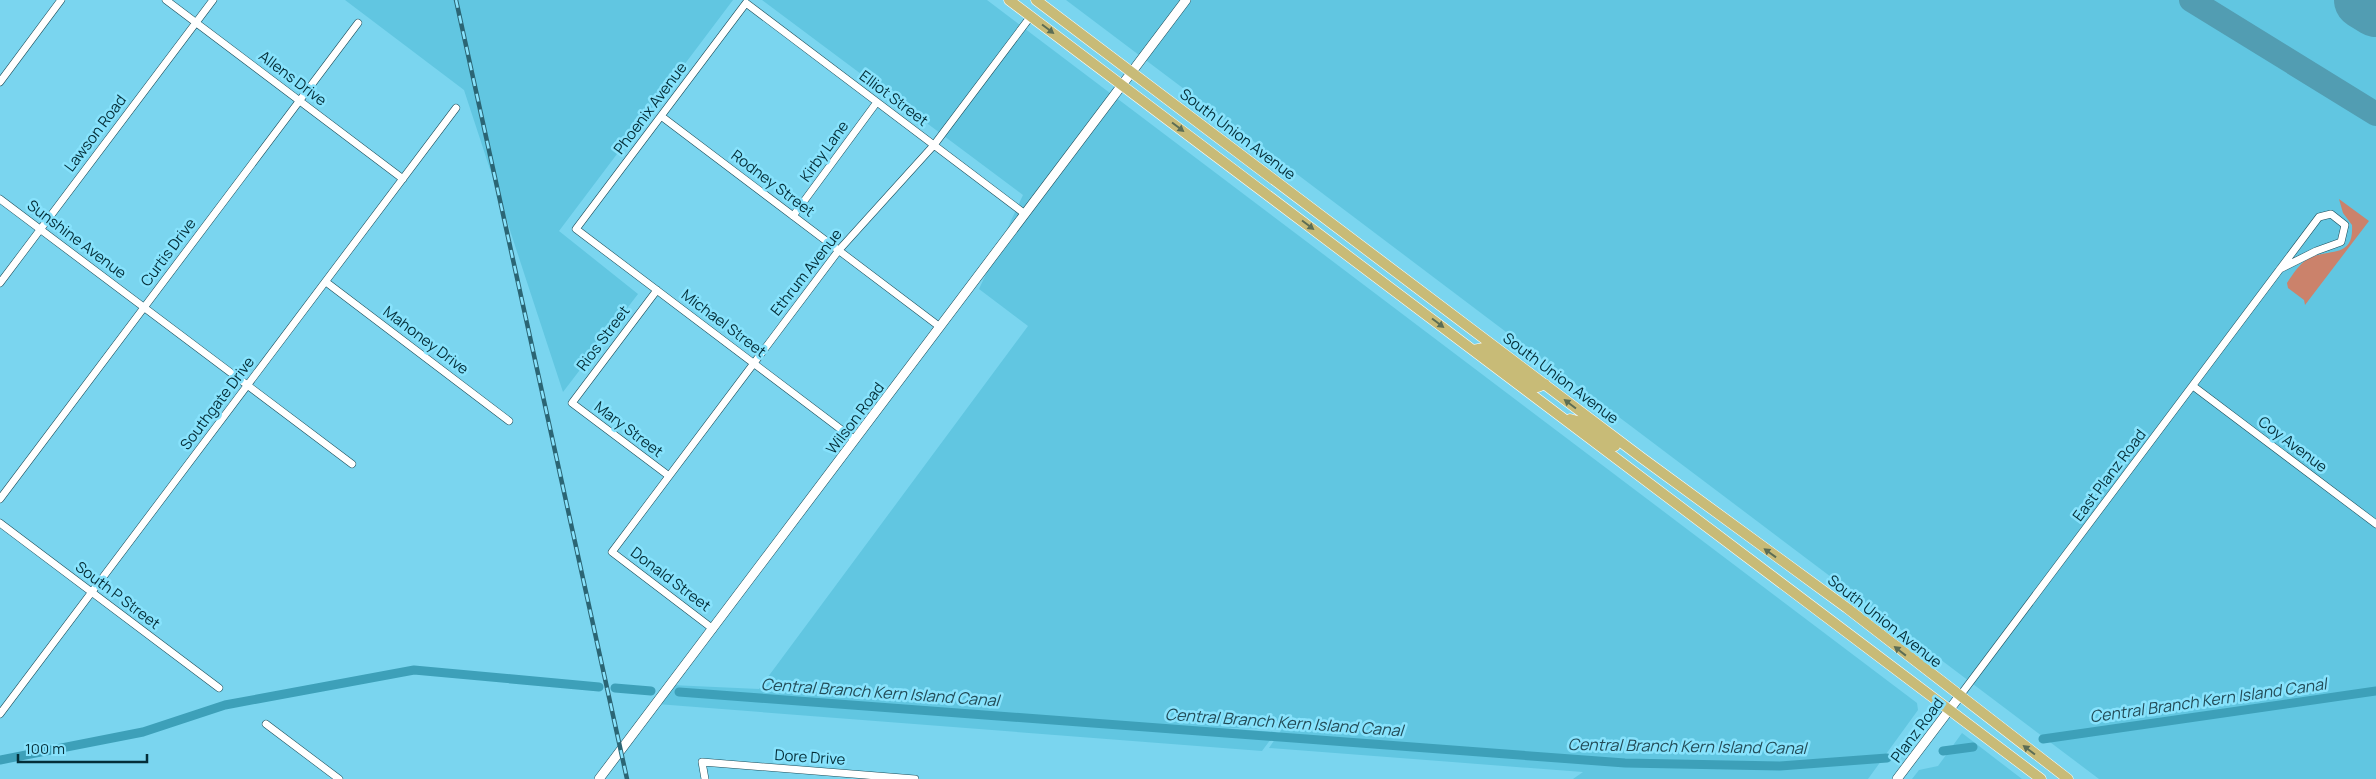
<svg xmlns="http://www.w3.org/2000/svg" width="2376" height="779" viewBox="0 0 2376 779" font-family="Manrope,sans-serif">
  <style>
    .built { fill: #61c6e1 }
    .forest { fill: #cb826b }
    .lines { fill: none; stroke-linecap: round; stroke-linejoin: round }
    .canal { stroke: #3da0b9; stroke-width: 9 }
    .taxiway { stroke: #529db2; stroke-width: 24 }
    .runway { stroke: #529db2; stroke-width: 58 }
    .minor-casing { stroke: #1b4d5a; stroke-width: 8 }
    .tertiary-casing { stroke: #1b4d5a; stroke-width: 10 }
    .primary-casing { stroke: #fff; stroke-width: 11 }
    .minor { stroke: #fff; stroke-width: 7 }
    .tertiary { stroke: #fff; stroke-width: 9 }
    .primary { stroke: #c8bb77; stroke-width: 10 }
    .rail-casing { stroke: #2b6574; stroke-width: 4.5 }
    .rail { stroke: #87e2fc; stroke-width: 2.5; stroke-dasharray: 8; stroke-linecap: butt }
    .oneway { fill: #5c6d54 }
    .labels { text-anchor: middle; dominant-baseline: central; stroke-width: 5; stroke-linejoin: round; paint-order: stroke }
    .street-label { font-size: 15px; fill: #042e38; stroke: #87e2fc }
    .water-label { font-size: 16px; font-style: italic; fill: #224c58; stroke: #87e2fc }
  </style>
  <rect width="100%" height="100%" fill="#7ad5ef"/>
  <!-- built -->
  <path class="built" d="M345 0H733L559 231 638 294 563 392 464 90Z
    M762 0H987L1917 703 1918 710 1868 779H1573L1583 772 1269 748 1282 729 1224 728 1276 732 1262 751 657 704 671 685 759 689 1028 326 979 289 1023 195Z
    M1066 0H2376V779H2099Z
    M1962 733 2022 779H1912L1919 770 1938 766Z"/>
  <!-- forest -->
  <path class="forest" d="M2339 199 2369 221 2305 305 2304 300 2288 288 2287 283C2293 274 2299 264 2308 259 2328 247 2354 260 2352 225L2343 213Z"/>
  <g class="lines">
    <!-- canal -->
    <path class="canal" d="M615 688 651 691
      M679 692 1625 763 1780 766 1887 758
      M2043 739 2376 691
      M1943 751 1973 747
      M0 760 143 732 225 705 414 670 599 687"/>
    <!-- taxiway -->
    <path class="taxiway" d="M2191 0 2376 114"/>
    <!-- runway -->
    <path class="runway" d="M2363 0 2376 8"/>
    <defs>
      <path id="minor" d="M166 0 403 179
        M0 82 61 0
        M661 116 940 327
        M0 199 352 464
        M793 216 877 102
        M326 282 509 421
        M0 283 213 0
        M657 290 572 403 669 476
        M2193 386 2376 524
        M855 440 576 229 746 3 1025 214
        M0 499 358 23
        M0 523 219 688
        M713 629 612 552 839 250 934 145 1031 16
        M1959 697 2319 217 2331 214 2345 225 2341 242 2316 251 2280 269
        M0 714 456 108
        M266 724 339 779
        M705 779 702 762 915 779"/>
      <path id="tertiary" d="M599 779 1186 0
        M1897 779 1959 697"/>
      <path id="primary" d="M1009 0 2041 779
        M1036 0 1642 458 1847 608 2068 779
        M1473 350 1484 348 1533 386 1538 387 1545 384
        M1570 419 1584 423 1615 446"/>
    </defs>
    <!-- minor casing -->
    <use href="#minor" class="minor-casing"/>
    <!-- tertiary casing -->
    <use href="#tertiary" class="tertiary-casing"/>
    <!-- primary casing -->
    <use href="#primary" class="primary-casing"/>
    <!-- minor -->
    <use href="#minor" class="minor"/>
    <!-- tertiary -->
    <use href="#tertiary" class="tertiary"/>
    <!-- primary -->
    <use href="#primary" class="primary"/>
    <defs>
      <path id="rail" d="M456 0 627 779"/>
    </defs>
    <!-- rail casing -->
    <use href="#rail" class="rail-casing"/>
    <!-- rail -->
    <use href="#rail" class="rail"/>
  </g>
  <!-- one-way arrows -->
  <defs><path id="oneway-solid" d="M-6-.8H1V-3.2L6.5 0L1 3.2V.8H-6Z" transform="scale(1.25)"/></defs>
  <g class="oneway">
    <use href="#oneway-solid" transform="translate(1048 29) rotate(37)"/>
    <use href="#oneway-solid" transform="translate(1178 127) rotate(37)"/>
    <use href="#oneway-solid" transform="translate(1308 225) rotate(37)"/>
    <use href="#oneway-solid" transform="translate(1438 323) rotate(37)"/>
    <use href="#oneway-solid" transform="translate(1570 404) rotate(-143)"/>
    <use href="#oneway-solid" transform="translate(1770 553) rotate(-144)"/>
    <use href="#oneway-solid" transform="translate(1900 651) rotate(-142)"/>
    <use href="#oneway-solid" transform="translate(2029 750) rotate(-143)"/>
  </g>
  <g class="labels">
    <!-- street labels -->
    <g class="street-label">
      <text transform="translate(293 78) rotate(37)">Allens Drive</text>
      <text transform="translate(894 98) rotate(37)">Elliot Street</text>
      <text transform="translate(650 108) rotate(-53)">Phoenix Avenue</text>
      <text transform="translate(95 133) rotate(-53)">Lawson Road</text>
      <text transform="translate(1238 134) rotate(37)">South Union Avenue</text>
      <text transform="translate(824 151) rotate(-54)">Kirby Lane</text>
      <text transform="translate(773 183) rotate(37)">Rodney Street</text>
      <text transform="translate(77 239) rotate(37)">Sunshine Avenue</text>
      <text transform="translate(168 252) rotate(-53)">Curtis Drive</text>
      <text transform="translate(806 272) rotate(-52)">Ethrum Avenue</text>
      <text transform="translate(724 323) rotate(37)">Michael Street</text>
      <text transform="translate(603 338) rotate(-53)">Rios Street</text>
      <text transform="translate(426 340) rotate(37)">Mahoney Drive</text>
      <text transform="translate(1561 378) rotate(37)">South Union Avenue</text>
      <text transform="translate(217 403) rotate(-53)">Southgate Drive</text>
      <text transform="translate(855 418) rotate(-53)">Wilson Road</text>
      <text transform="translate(629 429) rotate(37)">Mary Street</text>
      <text transform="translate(2293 444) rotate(37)">Coy Avenue</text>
      <text transform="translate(2109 475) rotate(-53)">East Planz Road</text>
      <text transform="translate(671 579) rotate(37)">Donald Street</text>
      <text transform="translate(118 595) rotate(37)">South P Street</text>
      <text transform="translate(1885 621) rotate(38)">South Union Avenue</text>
      <text transform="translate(1917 730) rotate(-53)">Planz Road</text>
      <text transform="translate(810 757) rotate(4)">Dore Drive</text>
    </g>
    <!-- water labels -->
    <g class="water-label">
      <text transform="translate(880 692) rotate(4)">Central Branch Kern Island Canal</text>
      <text transform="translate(2208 700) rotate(-8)">Central Branch Kern Island Canal</text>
      <text transform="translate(1284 722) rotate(4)">Central Branch Kern Island Canal</text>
      <text transform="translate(1687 746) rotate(1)">Central Branch Kern Island Canal</text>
    </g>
  </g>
  <!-- scale -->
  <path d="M18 754v8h129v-8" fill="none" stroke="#042e38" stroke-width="2.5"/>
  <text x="25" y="754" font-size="15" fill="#042e38" stroke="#87e2fc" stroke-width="4" paint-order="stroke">100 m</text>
</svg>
